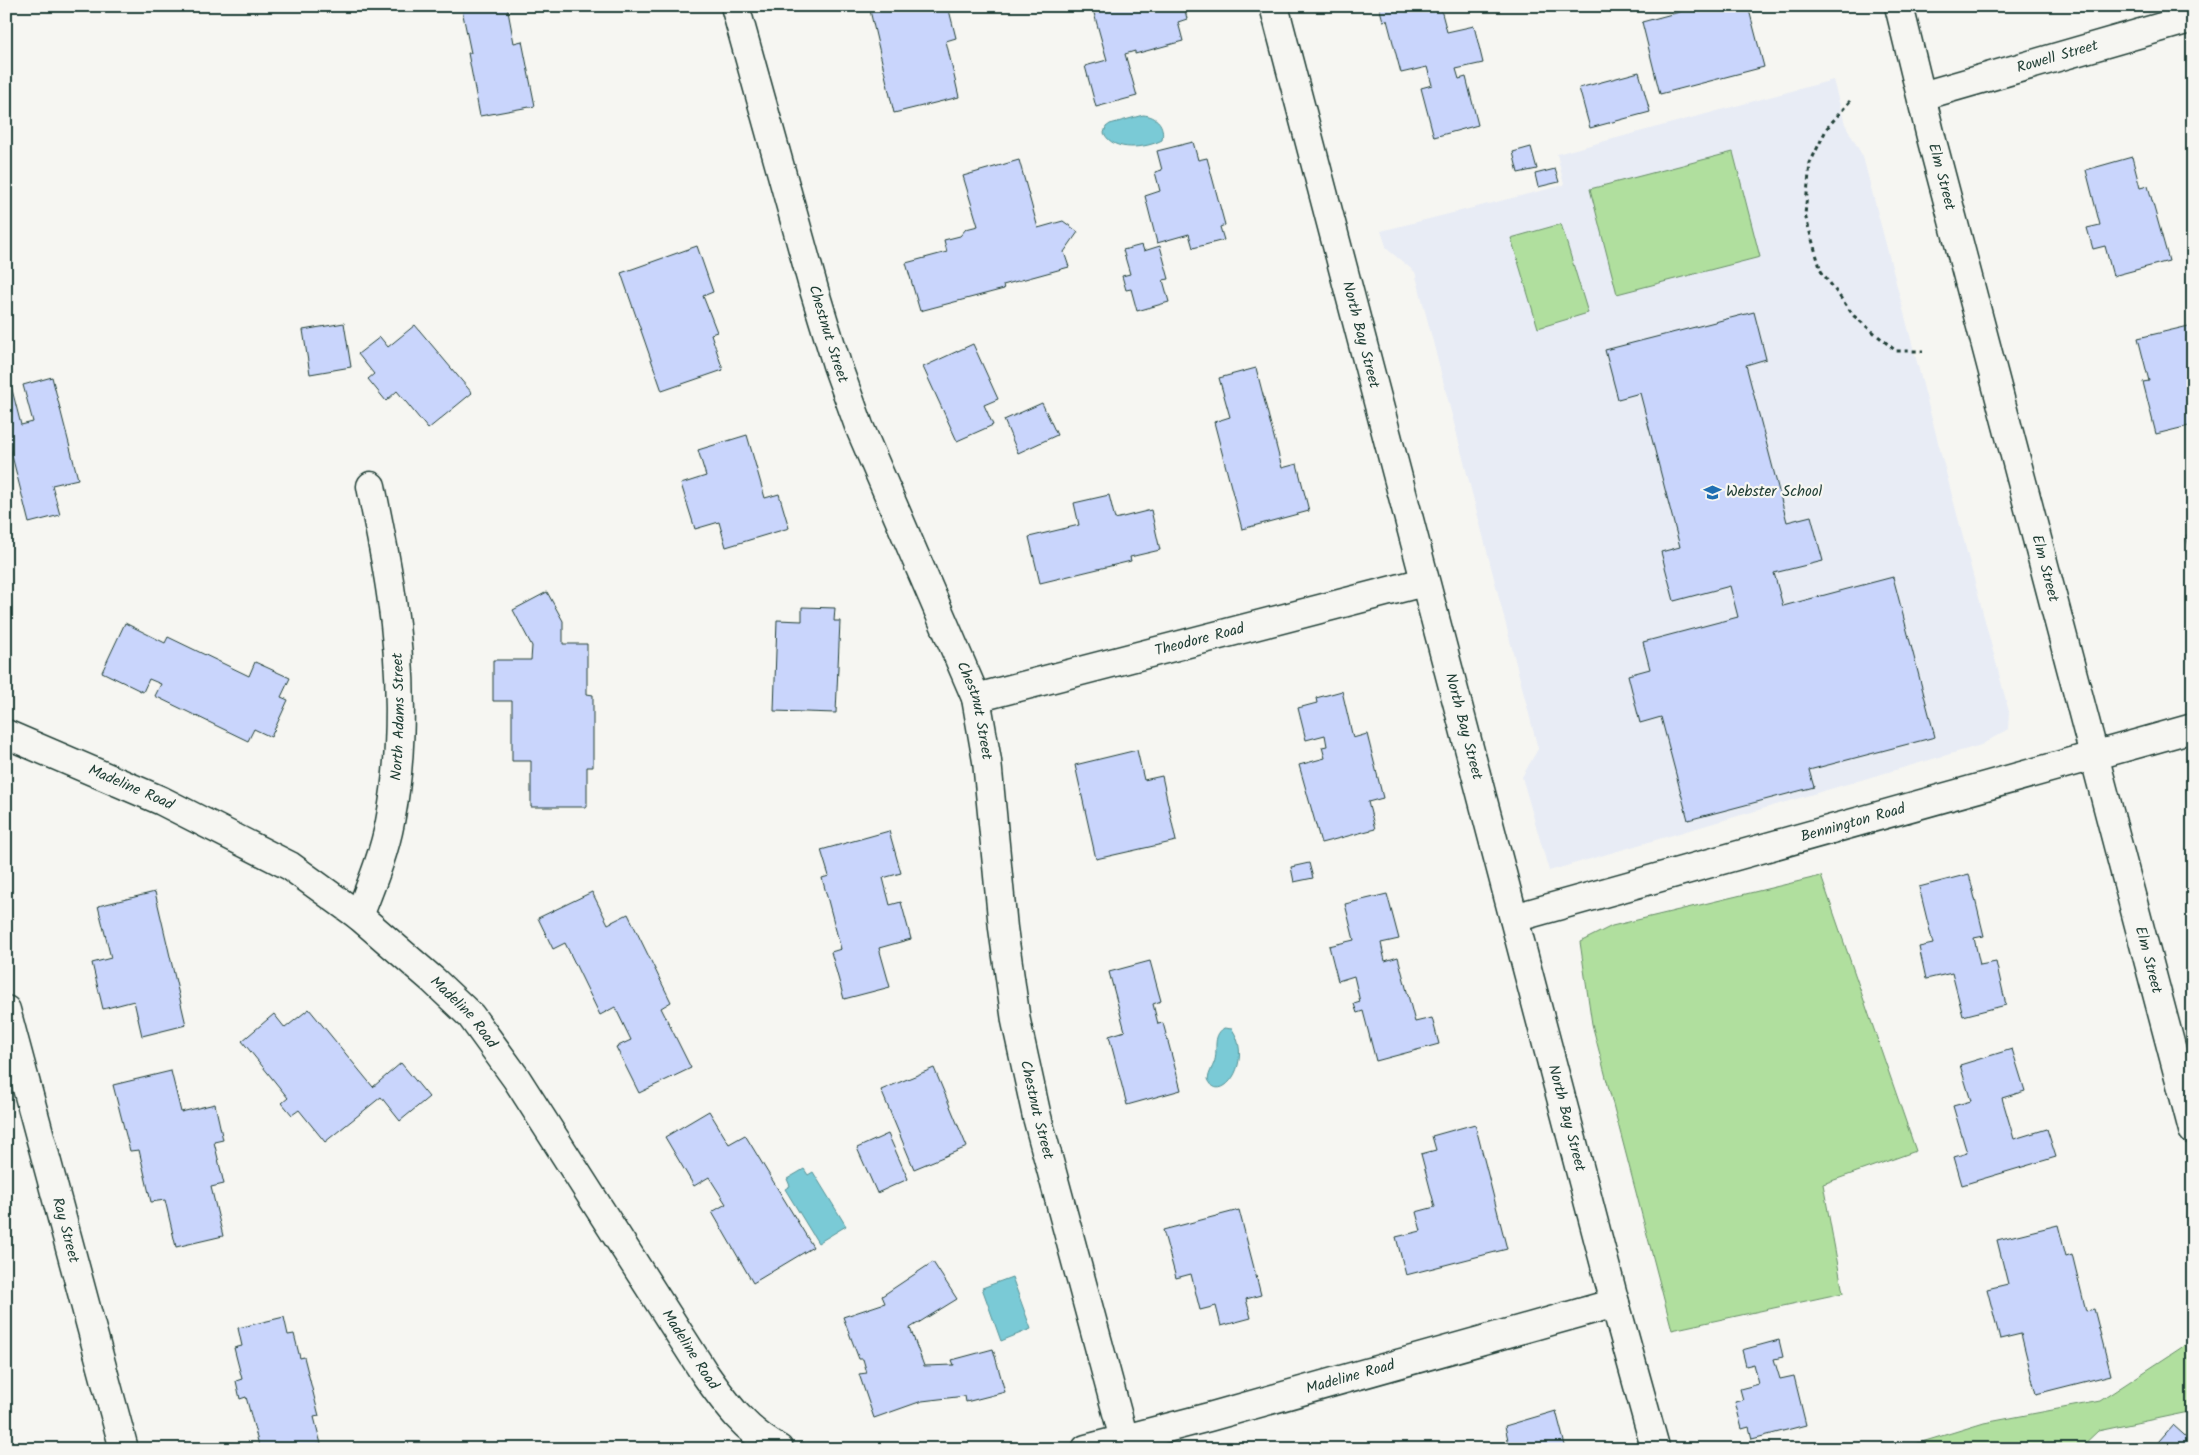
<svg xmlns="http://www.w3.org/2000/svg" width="2199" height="1455" viewBox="0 0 2199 1455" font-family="Kalam,sans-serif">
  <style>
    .built { fill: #e8ecf5 }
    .green { fill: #b0df9e; stroke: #688e69 }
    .water { fill: #7acad6; stroke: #569295 }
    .building { fill: #c9d5fc; stroke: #1f3d34 }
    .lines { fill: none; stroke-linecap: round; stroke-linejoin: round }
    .minor-casing { stroke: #1f3d34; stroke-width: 31 }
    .path { stroke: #1f3d34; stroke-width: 3; stroke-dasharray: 4 4; stroke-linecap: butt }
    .minor { stroke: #f6f6f2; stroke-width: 28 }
    .labels { text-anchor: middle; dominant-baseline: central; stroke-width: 4.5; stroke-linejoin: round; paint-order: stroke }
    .street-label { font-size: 15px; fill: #1f3d34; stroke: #f6f6f2 }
    .poi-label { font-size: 15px; fill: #1f3d34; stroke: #f6f6f2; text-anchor: start }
  </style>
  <rect width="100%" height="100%" fill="#f6f6f2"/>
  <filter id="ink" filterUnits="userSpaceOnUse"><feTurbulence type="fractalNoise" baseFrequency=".02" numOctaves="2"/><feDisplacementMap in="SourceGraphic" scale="10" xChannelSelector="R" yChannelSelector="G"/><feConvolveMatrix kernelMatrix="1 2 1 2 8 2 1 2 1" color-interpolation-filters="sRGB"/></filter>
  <g filter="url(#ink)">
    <!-- built -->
    <path class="built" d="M1833 80 1845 124 1863 157 2009 712 2008 729 1981 745 1549 871 1522 777 1538 749 1415 272 1387 249 1381 231 1564 185 1557 154Z"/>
    <!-- green -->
    <path class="green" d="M1733 152 1760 257 1617 294 1590 189Z
      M1561 224 1588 313 1538 328 1511 238Z
      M1821 876 1916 1151 1823 1184 1843 1293 1672 1330 1592 1024 1580 942 1612 926Z
      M2193 1340V1411L2098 1431 2079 1449H1899L1984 1423 2100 1401Z"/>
    <!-- water -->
    <path class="water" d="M1143 115C1157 116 1165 125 1162 140 1147 148 1113 153 1104 133L1106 127 1110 124Z
      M1224 1028 1232 1029C1255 1063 1219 1107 1208 1079 1209 1073 1212 1068 1214 1063 1219 1050 1211 1037 1224 1028Z
      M804 1169 808 1175 813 1172 846 1226 818 1243 785 1189 790 1186 787 1179Z
      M1012 1277 1031 1329 1001 1341 982 1288Z"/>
    <!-- building -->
    <path class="building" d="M480 6H507L514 43 522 41 535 106 480 116 468 53H471L462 10Z
      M869 6H948L956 38 946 41 959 97 894 113Z
      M1092 6H1184L1187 19 1178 22 1183 41 1135 54V51L1125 54 1137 96 1096 107 1085 66 1107 60Z
      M1379 6H1440L1447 32 1474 26 1483 63 1456 69 1459 79 1466 77 1478 125 1434 137 1421 88 1432 85 1427 67 1401 73 1387 20 1383 21Z
      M1702 6H1748L1764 67 1660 94 1642 22Z
      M1639 72 1650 112 1590 128 1579 88Z
      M1193 142 1198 160 1207 158 1225 225 1220 227 1224 240 1193 248 1189 234 1157 243 1145 196 1160 191 1155 172 1162 170 1157 151Z
      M1531 147 1537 169 1518 173 1513 152Z
      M2132 157 2140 188 2148 186 2169 261 2113 276 2105 246 2093 249 2087 228 2100 225 2086 170Z
      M1019 160 1038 228 1063 221 1078 232 1064 252 1069 267 1003 285 1004 289 920 311 906 263 947 252 944 240 960 236 966 229 978 226 963 176Z
      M1555 169 1559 182 1538 187 1535 174Z
      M1142 245 1144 251 1160 246 1169 279 1163 280 1169 302 1137 311 1131 289 1126 290 1122 276 1130 274 1123 250Z
      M697 246 713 292 703 296 717 332 711 334 723 370 662 391 621 273Z
      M1754 312 1766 359 1746 365 1787 522 1811 516 1823 561 1774 573 1783 606 1893 577 1935 737 1809 770 1814 787 1688 820 1661 717 1640 723 1628 675 1650 669 1643 642 1738 617 1730 586 1674 601 1661 552 1680 547 1640 393 1618 399 1605 350Z
      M344 323 351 367 310 374 303 330Z
      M415 325 472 393 428 429 397 391 386 401 368 379 374 374 358 354 380 337 388 347Z
      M2193 325V425L2156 434 2143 382 2149 381 2138 338Z
      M973 344 998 399 984 405 993 425 957 441 923 367Z
      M1256 368 1282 468 1297 464 1309 511 1242 529 1214 422 1230 417 1219 378Z
      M7 370 21 425 33 422 23 385 52 377 78 479 52 485 60 515 29 523 6 432Z
      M1042 403 1057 435 1018 453 1004 420Z
      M747 435 765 498 779 494 789 528 726 547 719 522 695 529 681 484 706 476 698 450Z
      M1109 495 1115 519 1151 510 1160 550 1130 557 1131 561 1040 583 1029 537 1079 525 1074 503Z
      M2193 533V562L2186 535Z
      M547 592 563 621V644H587V694L593 695V767H587V807H531V761H512V701H493V660H531L532 646 513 610Z
      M802 607 835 608 834 621H840L836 713 774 711 777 620 802 621Z
      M125 623 165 643 168 637 249 676 255 662 290 678 281 697 288 700 271 737 254 729 248 741 155 696 161 684 149 679 143 692 102 672Z
      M1342 691 1353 738 1367 734 1383 798 1368 802 1375 829 1321 843 1299 765 1325 758 1322 747 1327 746 1325 735 1306 740 1298 708 1317 703 1316 698Z
      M1137 750 1144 780 1162 776 1176 841 1096 859 1075 765Z
      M889 831 901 873 883 878 890 905 901 902 911 939 879 948 890 987 844 999 831 952 841 949 822 878 829 876 821 850Z
      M1309 863 1313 878 1294 882 1291 867Z
      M1969 874 1984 936 1974 938 1980 965 1996 962 2006 1005 1963 1016 1952 973 1926 979 1919 947 1933 944 1919 887Z
      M155 892 186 1025 142 1036 134 1001 103 1009 92 963 111 958 98 906Z
      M592 892 608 924 628 914 671 1002 661 1008 691 1068 639 1093 616 1047 631 1040 615 1007 600 1015 565 943 553 949 538 918Z
      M1387 894 1399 939 1381 943 1385 961 1398 957 1415 1022 1432 1018 1439 1044 1376 1061 1363 1011 1357 1013 1354 1004 1360 1002 1354 976 1338 981 1329 946 1354 940 1345 904Z
      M1150 961 1161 1001 1153 1004 1158 1024 1163 1023 1181 1090 1127 1105 1109 1036 1125 1031 1109 972Z
      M309 1009 373 1087 401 1063 429 1097 400 1121 381 1097 325 1142 299 1110 292 1115 282 1103 288 1098 242 1041 274 1014 285 1028Z
      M2012 1049 2025 1091 2002 1098 2014 1139 2047 1129 2056 1157 1962 1185 1954 1157 1967 1153 1953 1106 1971 1101 1960 1065Z
      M934 1068 967 1147 914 1169 881 1090Z
      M171 1071 181 1112 215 1104 223 1140 214 1142 224 1184 211 1187 223 1236 176 1247 165 1200 151 1202 139 1150 130 1151 113 1085Z
      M709 1111 729 1144 745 1135 813 1247 753 1283 712 1212 726 1204 709 1177 694 1186 665 1137Z
      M1475 1124 1507 1249 1406 1275 1396 1237 1421 1231 1416 1212 1435 1207 1421 1154 1436 1150 1432 1136Z
      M888 1134 908 1179 877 1193 857 1148Z
      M1239 1210 1261 1295 1246 1299 1251 1318 1221 1326 1216 1306 1200 1310 1191 1274 1176 1278 1163 1230Z
      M2058 1225 2066 1256 2072 1254 2086 1311 2094 1309 2111 1375 2036 1394 2021 1334 2000 1339 1987 1289 2008 1284 1997 1240Z
      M933 1262 957 1299 910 1328 924 1366 954 1365 952 1360 993 1349 1005 1392 966 1402 965 1396 922 1401 874 1418 859 1374 867 1373 863 1359H859L843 1317 885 1303 882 1296Z
      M284 1317 288 1335 294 1334 300 1358 304 1357 319 1416 314 1417 321 1444 304 1449H260L246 1397 240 1399 236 1381 242 1379 234 1348 242 1346 238 1328Z
      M1779 1340 1783 1357 1774 1359 1780 1379 1794 1376 1806 1425 1752 1439 1749 1427 1742 1429 1735 1402 1743 1400 1740 1389 1759 1384 1754 1364 1746 1366 1742 1350Z
      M1556 1411 1566 1449H1510L1505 1426Z
      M2173 1425 2193 1443V1449H2152Z"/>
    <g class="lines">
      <defs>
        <g id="minor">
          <path id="s1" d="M735 6 815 293 837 365 859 426 976 698 987 761 1003 928 1016 1021 1037 1117 1124 1439"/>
          <path id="s2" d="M1274 6 1615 1303 1655 1447"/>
          <path id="s3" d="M1899 6 1932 141 2193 1130"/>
          <path id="s4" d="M1922 96 2193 18"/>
          <path id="s5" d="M976 698 1424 582"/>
          <path id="s6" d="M6 734 162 801 290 866 359 916 433 980 471 1016 516 1078 705 1374C727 1405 745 1430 779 1449"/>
          <path id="s7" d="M359 916C371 885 384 854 390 822 404 750 402 666 391 594 386 558 378 522 371 486"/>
          <path id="s8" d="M1514 918 2193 728"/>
          <path id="s9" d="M6 1010 124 1449"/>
          <path id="s10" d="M1086 1449 1209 1417 1615 1303"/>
        </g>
      </defs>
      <!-- minor casing -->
      <use href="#minor" class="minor-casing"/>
      <!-- path -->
      <path class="path" d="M1850 101 1827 128 1810 163 1805 215 1821 271 1854 316 1896 351H1923"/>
      <!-- minor -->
      <use href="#minor" class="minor"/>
    </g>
  </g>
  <!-- icons -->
  <defs>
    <symbol id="school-bare" viewBox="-9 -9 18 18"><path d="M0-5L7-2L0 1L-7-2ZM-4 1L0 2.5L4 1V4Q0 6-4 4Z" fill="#1f6fb2" stroke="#f6f6f2" stroke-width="2.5" paint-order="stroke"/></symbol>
  </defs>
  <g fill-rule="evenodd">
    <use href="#school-bare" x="1700" y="480" width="25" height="25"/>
  </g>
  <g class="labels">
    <!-- street labels -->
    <g class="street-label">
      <text stroke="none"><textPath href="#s4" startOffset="141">Rowell Street</textPath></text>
      <text stroke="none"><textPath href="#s3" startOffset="176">Elm Street</textPath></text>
      <text stroke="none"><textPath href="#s1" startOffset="341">Chestnut Street</textPath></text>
      <text stroke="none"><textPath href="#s2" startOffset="340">North Bay Street</textPath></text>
      <text stroke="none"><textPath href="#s3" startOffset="581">Elm Street</textPath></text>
      <text stroke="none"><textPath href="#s5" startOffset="231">Theodore Road</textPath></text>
      <text stroke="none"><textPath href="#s1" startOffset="746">Chestnut Street</textPath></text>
      <text stroke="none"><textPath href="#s7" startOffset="205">North Adams Street</textPath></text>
      <text stroke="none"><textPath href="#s2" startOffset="745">North Bay Street</textPath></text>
      <text stroke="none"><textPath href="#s6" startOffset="136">Madeline Road</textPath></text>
      <text stroke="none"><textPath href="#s8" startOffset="352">Bennington Road</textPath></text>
      <text stroke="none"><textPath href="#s3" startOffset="986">Elm Street</textPath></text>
      <text stroke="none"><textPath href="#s6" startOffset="541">Madeline Road</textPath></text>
      <text stroke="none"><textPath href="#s1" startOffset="1151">Chestnut Street</textPath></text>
      <text stroke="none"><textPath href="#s2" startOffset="1150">North Bay Street</textPath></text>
      <text stroke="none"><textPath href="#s9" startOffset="228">Ray Street</textPath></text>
      <text stroke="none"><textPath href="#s6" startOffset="948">Madeline Road</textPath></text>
      <text stroke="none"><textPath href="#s10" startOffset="274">Madeline Road</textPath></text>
    </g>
    <!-- poi labels -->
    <g class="poi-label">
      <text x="1726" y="492">Webster School</text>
    </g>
  </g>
  <!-- margin -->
  <rect width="2199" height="1455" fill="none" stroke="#f6f6f2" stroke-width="25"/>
  <rect x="12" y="12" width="2174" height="1430" fill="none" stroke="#1f3d34" stroke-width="2" filter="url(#ink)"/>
</svg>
